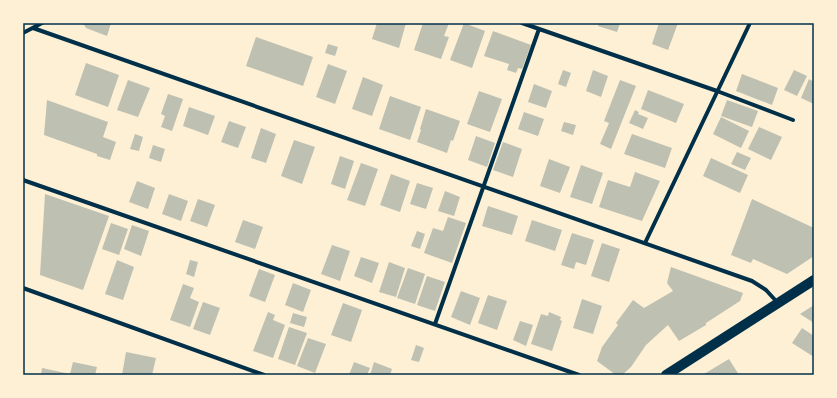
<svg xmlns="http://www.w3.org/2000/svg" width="837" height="398" viewBox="0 0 837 398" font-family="Inter,sans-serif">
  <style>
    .building { fill: #bec0b2 }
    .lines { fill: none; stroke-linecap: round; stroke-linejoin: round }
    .minor { stroke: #003049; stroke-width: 4 }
    .primary { stroke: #003049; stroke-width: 10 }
    .neatline { fill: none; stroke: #003049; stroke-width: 1.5 }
  </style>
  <rect width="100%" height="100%" fill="#fdf0d5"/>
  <!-- building -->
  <path class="building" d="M83 23H111L107 36 86 28Z
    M377 23H406L399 48 372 39Z
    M423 23H449L444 36 449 37 441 59 414 50Z
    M464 23 485 31 472 68 450 60Z
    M599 23H620L617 32 598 26Z
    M659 23H678L668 50 652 44Z
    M493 31 531 45 522 69 518 68 516 73 507 70 509 64 484 56Z
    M256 37 313 57 303 86 246 66Z
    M328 44 338 47 335 56 325 53Z
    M86 63 119 75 108 107 75 95Z
    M328 64 347 71 335 104 316 97Z
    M563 70 571 73 566 87 558 84Z
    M593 70 608 76 601 97 586 91Z
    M794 70 807 76 797 96 784 90Z
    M742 74 778 88 772 105 736 91Z
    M363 77 383 85 372 116 352 109Z
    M809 79 814 82V104L801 98Z
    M128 80 150 88 138 117 117 110Z
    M620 80 636 86 611 149 600 144 609 123 604 121Z
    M534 84 552 91 546 108 528 102Z
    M648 90 684 104 676 123 641 109Z
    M479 91 502 99 490 132 467 124Z
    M168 94 183 99 172 131 161 127 165 116 161 114Z
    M390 96 421 107 410 140 379 129Z
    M47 100 108 122 103 137 116 142 110 160 97 156V154L44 135Z
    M727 100 758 111 752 127 721 116Z
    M189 107 215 116 208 135 183 126Z
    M426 109 460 121 453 141 451 140 447 153 417 142 421 130 420 129Z
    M635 110 639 112 638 114 648 118 643 129 629 123Z
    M524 112 544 119 538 136 518 129Z
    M721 117 749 131 741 148 713 134Z
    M229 121 246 127 238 148 221 142Z
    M564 122 576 125 573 135 561 131Z
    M759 127 782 137 771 160 748 149Z
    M261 128 276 134 266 163 251 158Z
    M135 134 143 137 139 151 130 149Z
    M632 134 672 148 665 168 624 154Z
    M476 136 495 143 487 167 468 160Z
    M294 140 315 147 302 184 281 176Z
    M503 142 522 149 513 177 493 170Z
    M153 145 165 149 161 162 149 158Z
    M737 152 751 158 745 170 731 164Z
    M340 156 354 161 345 189 331 184Z
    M711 158 748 175 740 193 703 176Z
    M549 159 570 167 560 193 540 186Z
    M361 163 378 169 365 206 347 200Z
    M581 165 603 173 592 204 570 197Z
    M635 172 660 181 642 221 599 207 608 180 630 187Z
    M391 174 410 181 400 212 380 205Z
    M137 181 155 188 148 209 129 202Z
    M417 183 433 188 426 209 410 204Z
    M445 191 460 197 454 216 438 211Z
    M45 194 109 216 83 290 40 275Z
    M169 194 188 201 181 221 162 214Z
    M198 199 215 205 207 227 190 221Z
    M752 199 814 228V256L787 274 753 259 751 263 731 255Z
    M488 206 518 216 512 235 482 226Z
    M448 217 466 223 452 263 424 253 433 228 443 231Z
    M243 220 263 227 255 249 235 242Z
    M532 220 562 230 555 251 525 241Z
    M111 223 128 229 119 255 102 249Z
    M132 225 149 231 141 256 124 249Z
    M417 231 425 234 420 249 411 246Z
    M572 233 594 240 586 265 576 262 574 269 561 265Z
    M602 243 620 249 609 282 591 276Z
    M332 245 350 251 340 281 321 274Z
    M361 257 379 263 372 283 354 276Z
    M117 260 134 267 123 300 105 294Z
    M190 260 198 262 194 277 186 274Z
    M389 262 405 268 396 297 379 292Z
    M671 267 743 293 740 301 706 323V325L679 341 668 325 646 345 631 367 622 375H616L597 361 602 347 618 325 616 323 633 300 644 308 673 291 667 283Z
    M408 268 425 274 415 304 397 298Z
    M259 269 275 275 265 302 249 296Z
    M427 276 445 282 435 311 417 305Z
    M293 283 311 290 303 312 285 305Z
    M183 284 194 288 190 298 199 302 190 327 170 320Z
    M461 291 480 298 470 325 451 317Z
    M488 295 507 301 497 330 478 323Z
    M582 299 602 306 593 334 573 328Z
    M203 302 220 308 210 335 193 329Z
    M343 303 362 310 351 342 331 335Z
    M814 305V323L800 314Z
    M268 312 275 315 273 320 285 325 273 358 253 351Z
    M549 312 561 317 560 320 562 321 552 351 531 344 541 314 548 316Z
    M293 313 307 317 304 327 290 323Z
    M520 321 533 325 526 346 513 340Z
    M289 327 307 333 295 365 278 359Z
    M802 328 814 336V357L792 343Z
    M308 338 326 344 315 373 297 366Z
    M416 345 424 348 419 362 411 360Z
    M126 352 156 358 152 375H122Z
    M729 359 739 375H705L704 374Z
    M73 362 97 367 95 375H41L42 368 70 374Z
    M354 362 370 368 367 375H349Z
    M374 362 392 369 390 375H370Z"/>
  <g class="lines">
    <!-- minor -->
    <path class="minor" d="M522 23 717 91 793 120
      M33 28 752 281 766 290 777 302
      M23 33 42 23
      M23 180 579 375
      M645 243 750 23
      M23 288 264 375
      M435 324 539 29"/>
    <!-- primary -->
    <path class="primary" d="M666 375 814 280"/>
  </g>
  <!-- border -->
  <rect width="837" height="398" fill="none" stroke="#fdf0d5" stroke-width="48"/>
  <rect x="24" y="24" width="789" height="350" class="neatline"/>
</svg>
